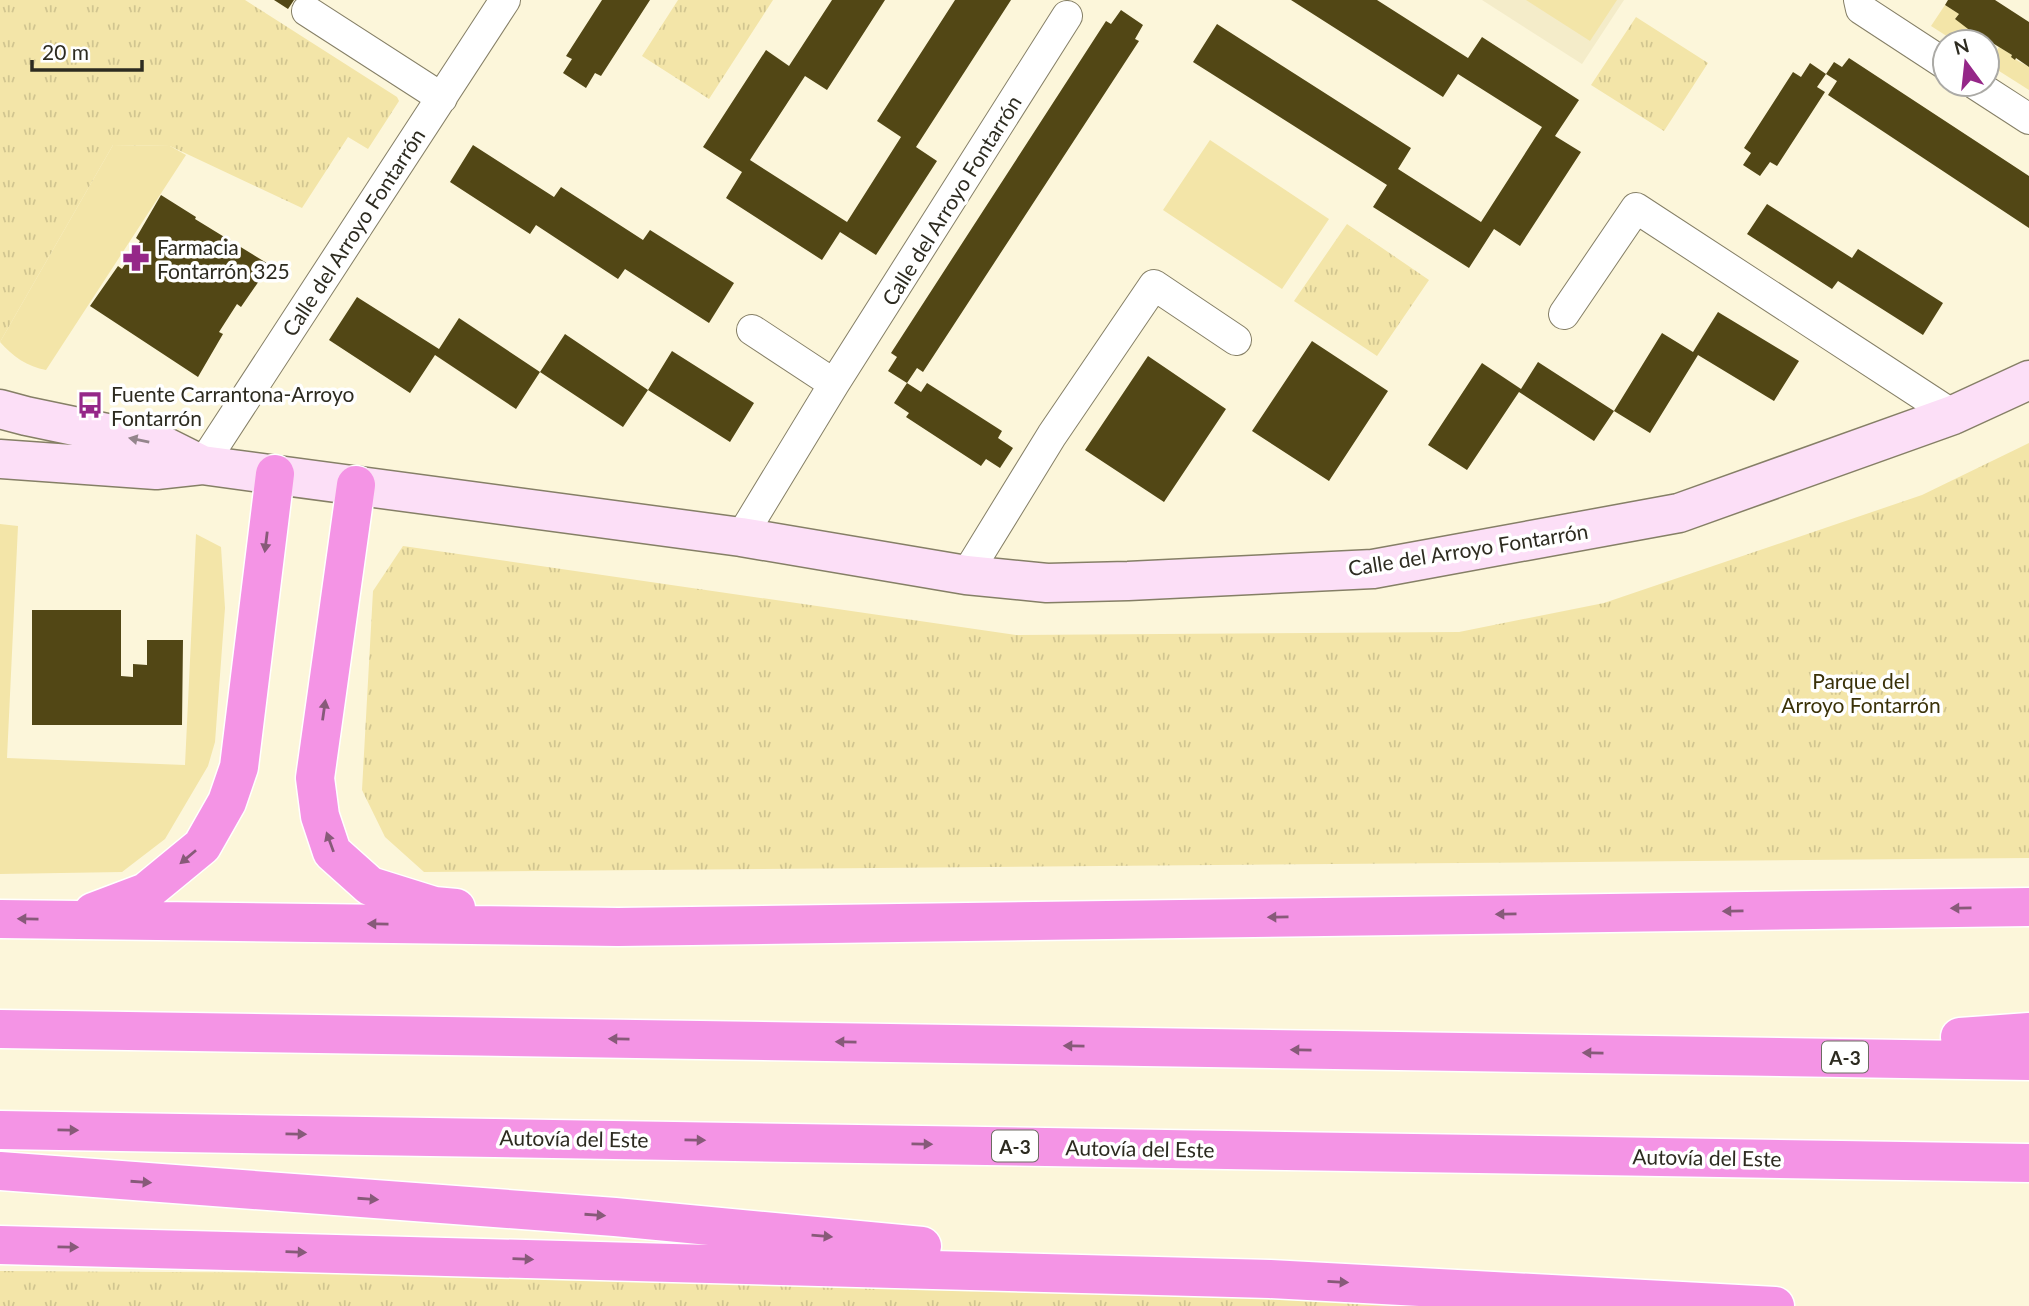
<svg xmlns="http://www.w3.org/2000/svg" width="2029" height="1306" viewBox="0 0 2029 1306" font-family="Lato,sans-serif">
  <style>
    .built { fill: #f4ecc9 }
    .green { fill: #f3e5a8 }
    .park { fill: url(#park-tufts) }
    .building { fill: #524715 }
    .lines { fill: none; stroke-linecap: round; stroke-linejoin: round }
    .street-casing { stroke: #857f66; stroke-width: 32 }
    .secondary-casing { stroke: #857f66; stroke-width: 41 }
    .highway-casing { stroke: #fff; stroke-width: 41 }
    .street { stroke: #fff; stroke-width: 30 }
    .secondary { stroke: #fcdff7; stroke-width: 38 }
    .highway { stroke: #f494e5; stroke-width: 38 }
    .oneway { fill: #94858c }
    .oneway2 { fill: #875a79 }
    .labels { text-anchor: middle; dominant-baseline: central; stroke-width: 7; stroke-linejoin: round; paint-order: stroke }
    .shield { fill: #fff; stroke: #6c6b63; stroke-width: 2 }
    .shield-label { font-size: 19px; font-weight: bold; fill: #2d2b20 }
    .street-label { font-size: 21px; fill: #2d2b20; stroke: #fff }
    .poi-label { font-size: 21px; fill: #2d2b20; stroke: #fff; text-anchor: start }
    .park-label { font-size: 21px; fill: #3a3108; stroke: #fff }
  </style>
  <defs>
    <pattern id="park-tufts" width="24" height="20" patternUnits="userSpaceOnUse" patternTransform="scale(1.75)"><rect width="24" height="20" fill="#f3e5a8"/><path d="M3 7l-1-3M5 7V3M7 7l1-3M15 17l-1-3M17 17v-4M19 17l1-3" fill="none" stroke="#d1c590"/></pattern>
  </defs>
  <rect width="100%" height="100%" fill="#fcf6da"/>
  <!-- built -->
  <path class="built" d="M1482 0H1624L1582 64Z"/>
  <!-- green -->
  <path class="green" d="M1526 0H1617L1590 41Z
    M1945 5 1959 14 1955 19 1969 28V30L1986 39 1984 42H1956L1931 26Z
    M1999 47 2012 55 2011 57 2029 67V90L1988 64Z
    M1210 140 1329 219 1282 289 1163 210Z
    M113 145 170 146 186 155 46 370C28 367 12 356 0 342Z
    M0 524 18 526 7 758 185 765 196 534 221 547 225 608 215 742 208 766 165 839 122 872 0 874Z"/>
  <!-- park -->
  <path class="park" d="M0 0H245L397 97 399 101 368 149 348 137 302 208 170 146 113 145 0 342Z
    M678 0H773L709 99 642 56Z
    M1636 17 1708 63 1664 131 1591 85Z
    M1347 224 1429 280 1377 356 1294 301Z
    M2029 443V858L424 872 385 837 362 790 373 591 403 546 1016 635 1459 632 1604 603 1922 495Z
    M0 1271 1109 1277 1467 1306H0Z"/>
  <!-- building -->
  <path class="building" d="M274 0H294L288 9Z
    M602 0H650L601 76 595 73 586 88 563 73 572 59 566 56Z
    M832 0H885L827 90 805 76 750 160 847 222 901 137 877 121 955 0H1011L916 147 937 161 876 255 840 232 822 260 726 198 742 172 703 147 766 50 789 66Z
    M1291 0H1377L1468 58 1482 37 1579 100 1555 136 1581 152 1520 246 1494 229 1469 268 1373 207 1387 185 1193 62 1217 24 1411 148 1398 169 1481 222 1542 127 1458 74 1443 97Z
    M1948 0H1995L2029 22V67L2016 58 2015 60 2011 57 2012 55 1973 31 1972 32 1955 19 1959 14 1945 5Z
    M1121 10 1143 25 1135 39 1139 41 923 372 917 368 907 383 888 371 897 357 891 353 1106 21 1111 24Z
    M1849 58 2029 176V228L1828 95 1837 81 1826 74 1834 62 1842 67Z
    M1810 63 1826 74 1817 87 1825 92 1777 166 1770 162 1760 176 1743 165 1751 153 1744 148 1793 72 1801 77Z
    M473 145 554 197 561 187 643 240 650 230 734 283 709 323 625 269 618 279 536 225 530 234 450 182Z
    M161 195 196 217 195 219 270 265 241 307 237 304 219 332 223 334 198 377 90 306 118 266 122 269 140 241 136 238Z
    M1767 204 1852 258 1858 249 1943 303 1923 335 1838 281 1832 289 1747 234Z
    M357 297 439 349 459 318 540 372 565 334 648 390 672 351 754 403 730 442 648 390 623 427 540 372 516 409 435 355 410 393 329 340Z
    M1718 312 1799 361 1774 401 1698 355 1650 433 1614 411 1662 333 1693 352Z
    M1312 341 1388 391 1329 481 1252 431Z
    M1148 356 1226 409 1164 502 1085 450Z
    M1538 362 1614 411 1594 441 1519 392 1467 470 1428 445 1482 363 1521 389Z
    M907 383 921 392 927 383 1002 431 998 438 1013 448 1000 468 986 459 981 466 906 417 909 413 894 403Z
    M32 610H121V676L133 677V664L147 665V640H183L182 725H32Z"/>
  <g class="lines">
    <defs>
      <path id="street" d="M1859 0 1861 9 1945 64
        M307 11 442 98
        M1975 84 2029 119
        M1564 314 1636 208 1953 415
        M752 330 834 384
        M202 465 505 0
        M741 537 834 384 1067 16
        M966 575 1052 435 1154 285 1236 340"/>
      <path id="secondary" d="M0 409 26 416 160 444 200 464
        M0 459 156 470 202 465 741 537 966 575 1047 583 1128 581 1373 569 1679 513 1953 415 2029 380"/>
      <path id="highway" d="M356 485 315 778 320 816 332 852 370 886 434 906 456 908
        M93 912 146 892 202 846 227 802 239 767 275 474
        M0 919 618 927 2029 907
        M0 1029 2029 1061
        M1960 1037 2029 1032
        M0 1130 2029 1163
        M0 1171 615 1217 922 1246
        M0 1245 1270 1279 1775 1306"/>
    </defs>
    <!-- street casing -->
    <use href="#street" class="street-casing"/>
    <!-- secondary casing -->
    <use href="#secondary" class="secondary-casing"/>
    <!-- highway casing -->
    <use href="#highway" class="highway-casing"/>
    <!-- street -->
    <use href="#street" class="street"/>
    <!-- secondary -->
    <use href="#secondary" class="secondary"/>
    <!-- highway -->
    <use href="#highway" class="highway"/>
  </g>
  <!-- one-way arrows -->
  <defs><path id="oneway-solid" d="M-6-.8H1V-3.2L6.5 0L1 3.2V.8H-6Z" transform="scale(1.75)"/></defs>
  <use class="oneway" href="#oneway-solid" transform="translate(139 440) rotate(-168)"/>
  <g class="oneway2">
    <use href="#oneway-solid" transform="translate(266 542) rotate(97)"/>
    <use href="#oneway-solid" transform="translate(324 710) rotate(-82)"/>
    <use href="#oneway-solid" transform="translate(330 842) rotate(-110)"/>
    <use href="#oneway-solid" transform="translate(188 857) rotate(140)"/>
    <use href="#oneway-solid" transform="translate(1961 908) rotate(179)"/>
    <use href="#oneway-solid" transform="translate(1733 911) rotate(179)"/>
    <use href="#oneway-solid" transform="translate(1506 914) rotate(179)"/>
    <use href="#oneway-solid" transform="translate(1278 917) rotate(179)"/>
    <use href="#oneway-solid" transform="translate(28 919) rotate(-179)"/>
    <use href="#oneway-solid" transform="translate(378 924) rotate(-179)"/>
    <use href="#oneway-solid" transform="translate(619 1039) rotate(-179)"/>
    <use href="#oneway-solid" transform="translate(846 1042) rotate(-179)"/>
    <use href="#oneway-solid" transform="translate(1074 1046) rotate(-179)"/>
    <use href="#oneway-solid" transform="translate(1301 1050) rotate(-179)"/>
    <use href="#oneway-solid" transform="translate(1593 1053) rotate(-179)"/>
    <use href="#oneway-solid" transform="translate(68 1130) rotate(1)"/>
    <use href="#oneway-solid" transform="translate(296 1134) rotate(1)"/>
    <use href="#oneway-solid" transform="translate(695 1140) rotate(1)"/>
    <use href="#oneway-solid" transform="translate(922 1144) rotate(1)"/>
    <use href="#oneway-solid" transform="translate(141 1182) rotate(4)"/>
    <use href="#oneway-solid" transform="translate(368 1199) rotate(4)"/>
    <use href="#oneway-solid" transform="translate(595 1215) rotate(4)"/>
    <use href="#oneway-solid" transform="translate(822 1236) rotate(5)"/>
    <use href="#oneway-solid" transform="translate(68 1247) rotate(1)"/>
    <use href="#oneway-solid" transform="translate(296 1252) rotate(2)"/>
    <use href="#oneway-solid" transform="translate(523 1259) rotate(2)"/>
    <use href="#oneway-solid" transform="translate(1338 1282) rotate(3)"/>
  </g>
  <!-- icons -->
  <defs>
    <symbol id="pharmacy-bare" viewBox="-9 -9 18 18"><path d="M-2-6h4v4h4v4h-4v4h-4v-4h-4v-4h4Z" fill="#952788" stroke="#fff" stroke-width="2.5" paint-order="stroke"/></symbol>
    <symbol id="bus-bare" viewBox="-9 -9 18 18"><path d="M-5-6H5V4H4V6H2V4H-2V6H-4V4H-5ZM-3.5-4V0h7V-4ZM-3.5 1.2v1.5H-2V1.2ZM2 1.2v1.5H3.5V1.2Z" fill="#952788" stroke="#fff" stroke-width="2.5" paint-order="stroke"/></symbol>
  </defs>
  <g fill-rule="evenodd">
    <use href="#pharmacy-bare" x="117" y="239" width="38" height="38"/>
    <use href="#bus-bare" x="71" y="386" width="38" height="38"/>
  </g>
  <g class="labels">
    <!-- shield labels -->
    <g class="shield">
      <rect x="1822" y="1041.5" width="46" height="31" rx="5"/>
      <rect x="992" y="1130.5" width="46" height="31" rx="5"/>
    </g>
    <g class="shield-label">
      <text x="1845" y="1057">A-3</text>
      <text x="1015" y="1146">A-3</text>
    </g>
    <!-- street labels -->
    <g class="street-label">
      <text transform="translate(951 200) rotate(-58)">Calle del Arroyo Fontarrón</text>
      <text transform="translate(353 232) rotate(-57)">Calle del Arroyo Fontarrón</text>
      <text transform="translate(1468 549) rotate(-9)">Calle del Arroyo Fontarrón</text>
      <text transform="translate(574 1138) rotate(1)">Autovía del Este</text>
      <text transform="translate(1140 1148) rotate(1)">Autovía del Este</text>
      <text transform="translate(1707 1157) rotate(1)">Autovía del Este</text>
    </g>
    <!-- poi labels -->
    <g class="poi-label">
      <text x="157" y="246">Farmacia<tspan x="157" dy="24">Fontarrón 325</tspan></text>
      <text x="111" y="393">Fuente Carrantona-Arroyo<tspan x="111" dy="24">Fontarrón</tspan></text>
    </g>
    <!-- park labels -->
    <g class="park-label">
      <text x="1861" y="680">Parque del<tspan x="1861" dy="24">Arroyo Fontarrón</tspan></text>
    </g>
  </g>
  <!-- north arrow -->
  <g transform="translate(1966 63) rotate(345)"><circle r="33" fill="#ffffff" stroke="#abaaa6" stroke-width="2"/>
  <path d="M0-5L12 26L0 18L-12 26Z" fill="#952788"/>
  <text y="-10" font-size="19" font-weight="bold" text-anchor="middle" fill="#2d2b20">N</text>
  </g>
  <!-- scale -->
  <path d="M32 60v10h110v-10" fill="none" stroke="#2d2b20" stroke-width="3.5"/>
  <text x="42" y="60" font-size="21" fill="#2d2b20" stroke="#ffffff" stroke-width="5" paint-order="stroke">20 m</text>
</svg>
